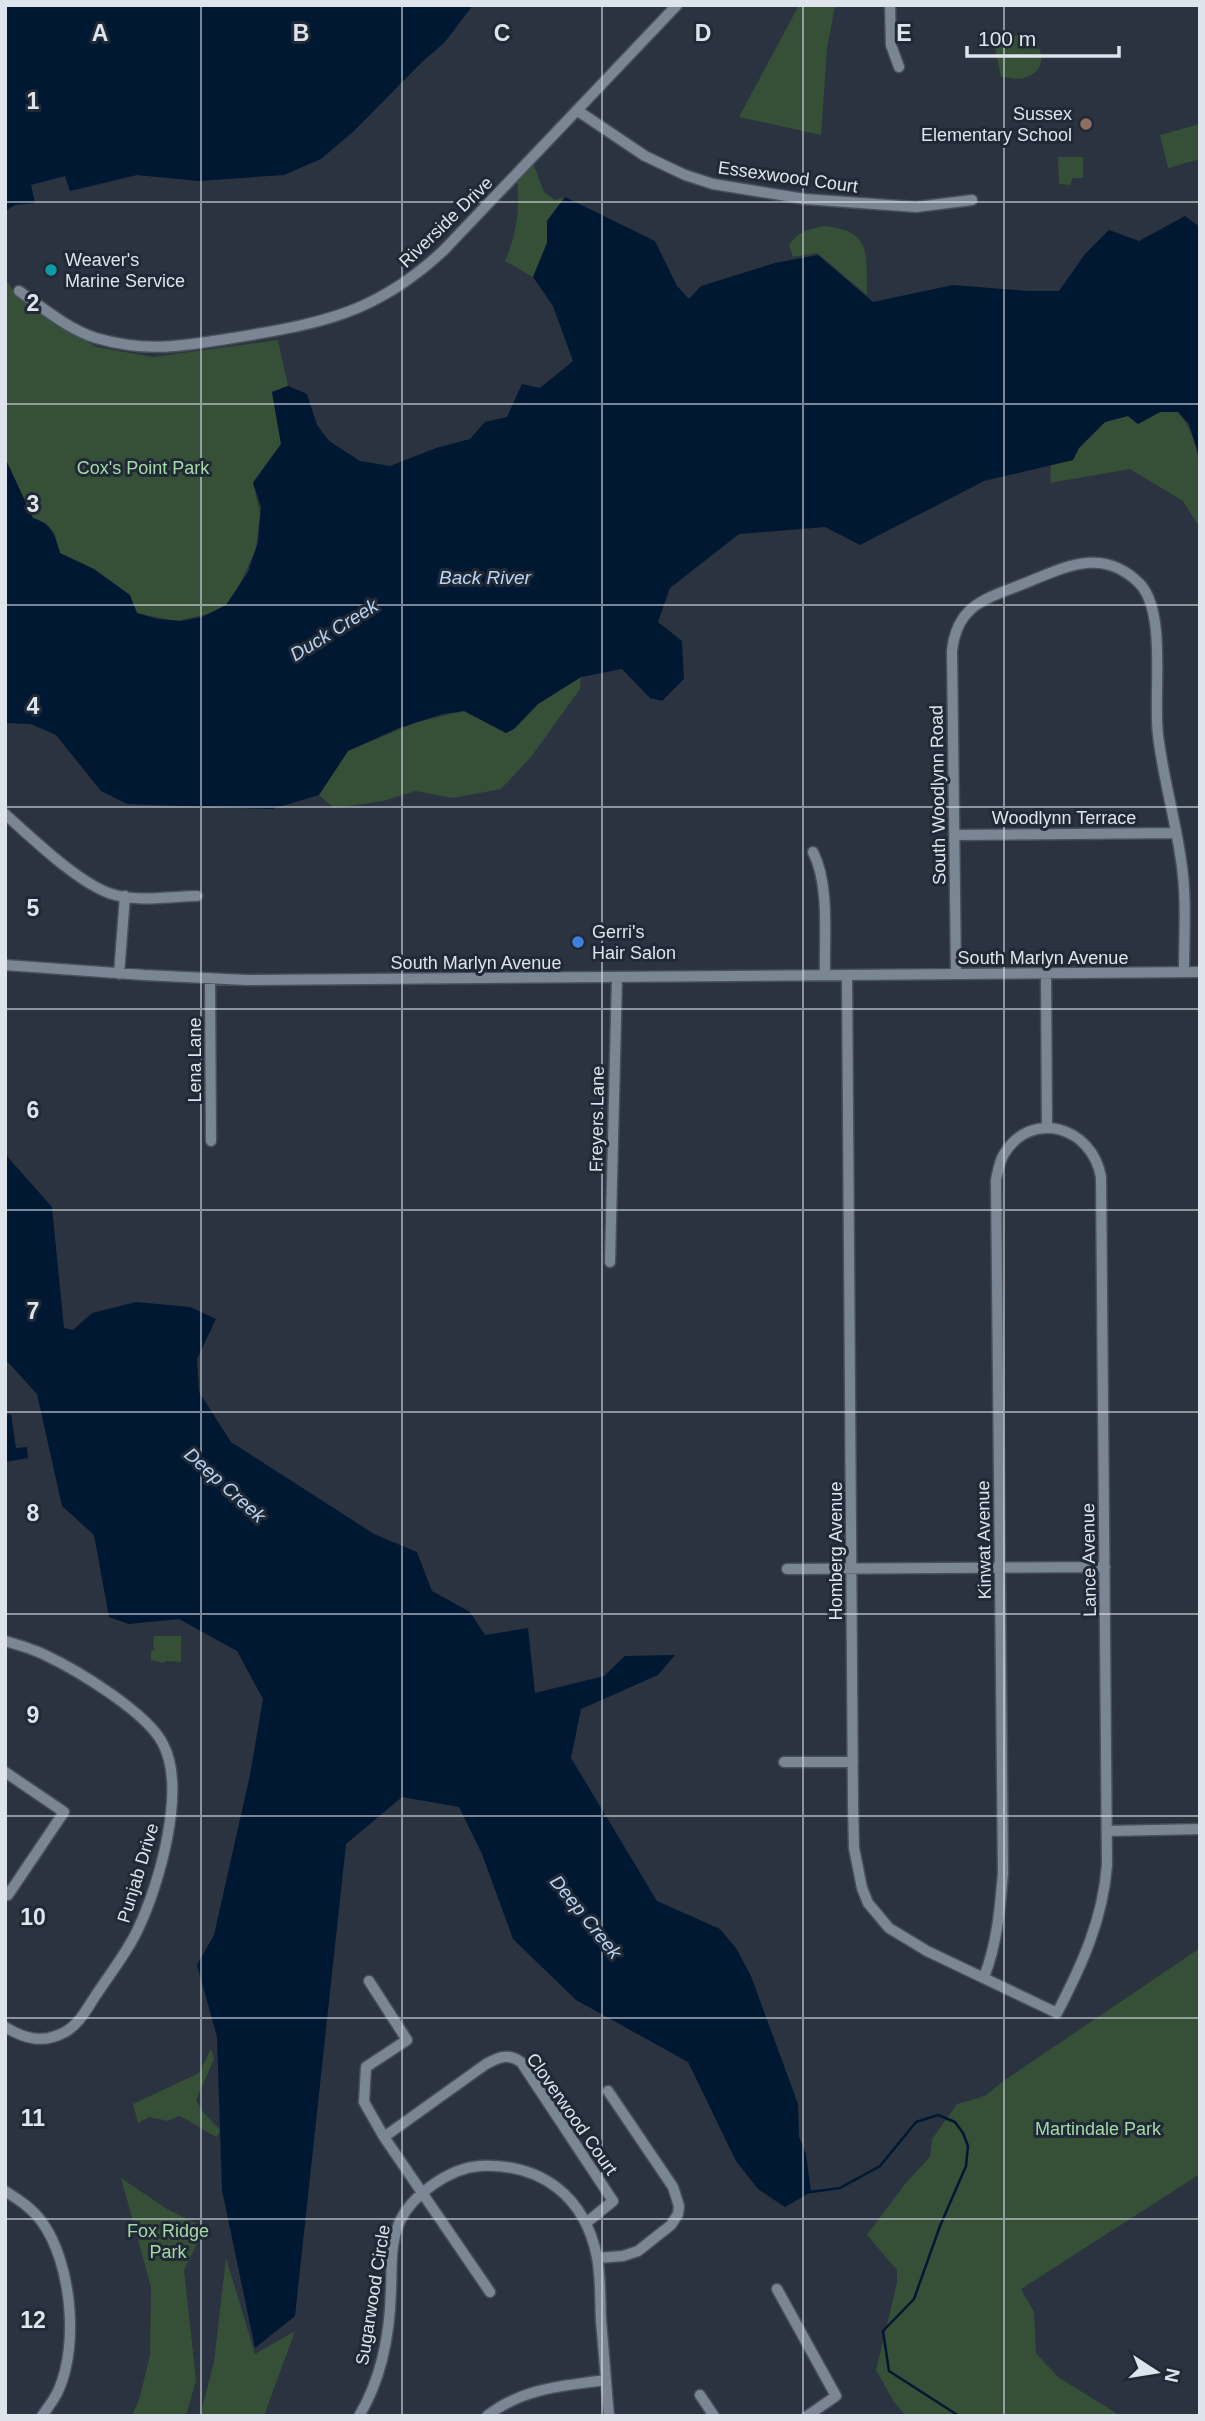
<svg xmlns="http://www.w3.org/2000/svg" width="1205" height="2421" viewBox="0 0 1205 2421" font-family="Helvetica,sans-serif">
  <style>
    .green { fill: #364f37 }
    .water { fill: #011832 }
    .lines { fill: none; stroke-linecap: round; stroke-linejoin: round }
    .stream { stroke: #011832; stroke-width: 2.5 }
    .minor-casing { stroke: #474f59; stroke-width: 13 }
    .minor { stroke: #7a8694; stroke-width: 10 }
    .grid { fill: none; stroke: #dde4ec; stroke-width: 2; stroke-opacity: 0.55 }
    .education-dot { fill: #8d6e63; stroke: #202935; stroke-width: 2.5 }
    .culture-dot { fill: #0f9aa8; stroke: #202935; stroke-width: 2.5 }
    .shop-dot { fill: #3f7fe0; stroke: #202935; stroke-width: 2.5 }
    .labels { text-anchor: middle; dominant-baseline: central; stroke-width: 6; stroke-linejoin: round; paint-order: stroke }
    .poi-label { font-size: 18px; fill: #dde4ec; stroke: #202935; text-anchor: start }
    .street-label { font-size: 18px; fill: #dde4ec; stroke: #202935 }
    .park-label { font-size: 18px; fill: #a5daa5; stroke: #202935 }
    .water-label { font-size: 19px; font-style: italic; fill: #b9d5f5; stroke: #202935 }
    .grid-label { font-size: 23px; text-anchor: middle; font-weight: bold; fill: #dde4ec; stroke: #202935; stroke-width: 6; stroke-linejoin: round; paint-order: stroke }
  </style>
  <rect width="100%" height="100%" fill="#2a333f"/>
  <!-- green -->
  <path class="green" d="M799 5H835L827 49 821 135 739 117Z
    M1028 34C1044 47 1049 71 1024 78 1017 80 1008 77 1001 77L993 38Z
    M1200 124V159L1168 168 1160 135Z
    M1083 157V178H1073L1070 185 1059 184 1058 157Z
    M533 163 544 192 555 200 565 197 547 221V243L533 277 505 261C517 233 520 209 517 179Z
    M823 226C873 230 866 254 867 295L817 253 793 257 789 245C798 232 808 229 823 226Z
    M5 279 20 299 96 347 153 357 278 340 288 386 272 392 281 444 253 482 260 513 256 549 239 586 226 605 208 614 176 621 137 613 60 553 55 534 46 523 33 518 5 458Z
    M1160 412H1178C1205 444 1200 487 1200 528L1183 501 1130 469 1050 483 1051 465 1073 460 1079 448 1105 422 1128 416 1138 424Z
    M581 677 580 689 531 757 501 789 453 798 415 791 383 801 334 808 319 795 348 751 417 722 464 711 506 733 514 729 538 704Z
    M154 1636H181V1662L166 1661 163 1663 151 1660V1651L155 1649 153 1646Z
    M1200 1948V2174L1021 2289 1034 2312 1036 2353 1058 2377 1121 2416H906L894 2402 876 2370 897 2283V2270L867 2235 905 2184 930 2157 932 2139 957 2104 985 2096 1002 2082Z
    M211 2049 214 2059 196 2100 203 2112 220 2130 217 2137C203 2131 193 2122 179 2116L168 2121 149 2117 138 2123 133 2104 199 2073Z
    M121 2178 167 2209 197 2224 201 2236 184 2270 196 2380 186 2416H132L139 2400 150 2355 151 2287Z
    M226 2258 255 2354 295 2331 264 2416H200L214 2362Z"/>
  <!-- water -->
  <path class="water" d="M5 5H473L445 42 422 62 354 131 321 159 284 175 199 181 137 175 70 191 65 176 31 185 35 203 15 205 5 211Z
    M565 197 655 241 677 286 689 299 701 286 775 263 818 255 873 302 953 285 1027 291H1059L1085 254 1109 230 1139 241 1185 216 1200 227V459L1189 424 1178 412H1160L1138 424 1128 416 1105 422 1079 448 1073 460 984 481 860 545 825 527 739 534 670 588 658 622 682 641 684 679 662 701 650 698 622 669 581 677 538 704 514 729 506 733 464 711 443 714 399 728 348 751 319 795 272 809 127 804 101 791 56 735 31 724 5 723V458L33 518C53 525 54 534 60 553L94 569 130 595 137 613 157 619 181 621 202 617 226 605 248 572 258 542 261 507 253 483 281 444 272 392 288 386 307 394 317 425 329 441 360 461 390 466 436 448 470 439 485 422 507 417 522 384 540 388 573 361 553 306 533 277 547 243V221Z
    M5 1154 52 1207 64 1328 73 1330 92 1313 136 1302 190 1307 216 1319 197 1359 199 1392 231 1442 374 1534 417 1552 432 1591 470 1612 485 1635 528 1628 535 1693 604 1676 625 1656 675 1655 658 1675 581 1709 571 1758 657 1901 720 1929 736 1948 751 1976 798 2104 799 2137 806 2154 811 2192 785 2207 758 2189 736 2161 688 2062 576 2000 513 1939 482 1854 459 1807 402 1797 346 1844 295 2316 255 2348 222 2190 217 2037 197 1965 214 1935 250 1775 263 1699 237 1651 179 1619 129 1624 109 1617 94 1535 62 1506 37 1394 5 1359Z
    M11 1414 16 1448 27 1447 28 1458 5 1462V1415Z"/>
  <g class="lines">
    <!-- stream -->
    <path class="stream" d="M810 2192 840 2188 880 2166 916 2122 938 2115 955 2122 963 2133 968 2146 966 2166 940 2226 914 2299 883 2331 889 2371 959 2416"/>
    <defs>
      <path id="minor" d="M890 5 891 45 899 67
        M578 111 645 156 685 175 713 184 805 199 916 207 972 200
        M19 291C43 308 68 329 96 338 148 353 181 346 233 338 322 323 376 314 444 250L677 5
        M5 814C32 838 81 886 115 895 140 902 172 896 197 896
        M954 835 1175 833
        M813 852C830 885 824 938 825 975
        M5 965 144 975 246 980 1200 972
        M119 974 125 896
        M956 974 952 651C957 605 985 599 1023 584 1065 567 1103 546 1140 584 1167 613 1153 695 1158 735 1163 777 1175 818 1181 860 1187 897 1184 935 1184 972
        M1046 974 1047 1128
        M847 975 853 1805 854 1848 862 1888 868 1903 889 1928 927 1951 1057 2013C1082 1965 1103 1919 1107 1865L1101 1177C1092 1126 1031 1109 1004 1154 999 1162 998 1171 996 1180L1003 1873C1000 1909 997 1944 984 1977
        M210 978 211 1141
        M610 1262 617 977
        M787 1569 1105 1567
        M5 1641C19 1645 33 1649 45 1655 77 1670 148 1713 163 1744 187 1789 159 1885 138 1929 128 1951 112 1971 98 1992 89 2005 80 2024 65 2032 43 2044 25 2039 5 2027
        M784 1762H853
        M5 1772 64 1812 8 1895 5 1894
        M1108 1831 1200 1829
        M369 1981 407 2040 366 2067 364 2102 384 2137
        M5 2191C19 2200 32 2208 42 2222 71 2262 79 2343 59 2389 55 2399 48 2407 42 2416
        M597 2258 623 2256 638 2251 671 2225 678 2214 679 2206 673 2187 608 2091
        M777 2289 836 2396 807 2416
        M490 2292 384 2137 486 2064C499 2057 508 2053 521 2062L613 2201 586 2223
        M700 2395 714 2416
        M359 2416C382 2378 390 2332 391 2289 392 2266 390 2243 400 2221 413 2194 450 2168 480 2166 542 2163 585 2197 597 2257 601 2278 600 2300 601 2321 604 2352 606 2384 609 2416
        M487 2416C522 2388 563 2386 605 2380"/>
    </defs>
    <!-- minor casing -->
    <use href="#minor" class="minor-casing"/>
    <!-- minor -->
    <use href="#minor" class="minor"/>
  </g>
  <!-- grid -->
  <path class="grid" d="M201 5V2416M402 5V2416M602 5V2416M803 5V2416M1004 5V2416M5 202H1200M5 404H1200M5 605H1200M5 807H1200M5 1009H1200M5 1210H1200M5 1412H1200M5 1614H1200M5 1816H1200M5 2018H1200M5 2219H1200"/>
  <!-- markers -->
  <circle class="education-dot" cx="1086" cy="124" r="7"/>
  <circle class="culture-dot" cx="51" cy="270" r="7"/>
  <circle class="shop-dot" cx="578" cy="942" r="7"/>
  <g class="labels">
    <!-- poi labels -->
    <g class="poi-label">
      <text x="1072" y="114" text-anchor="end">Sussex<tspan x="1072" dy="21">Elementary School</tspan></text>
      <text x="65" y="260">Weaver's<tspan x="65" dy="21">Marine Service</tspan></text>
      <text x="592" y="932">Gerri's<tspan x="592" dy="21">Hair Salon</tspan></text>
    </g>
    <!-- street labels -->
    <g class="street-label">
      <text transform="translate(788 177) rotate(8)">Essexwood Court</text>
      <text transform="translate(446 222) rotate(-44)">Riverside Drive</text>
      <text transform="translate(938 795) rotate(-91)">South Woodlynn Road</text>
      <text x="1064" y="818">Woodlynn Terrace</text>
      <text x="1043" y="958">South Marlyn Avenue</text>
      <text x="476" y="963">South Marlyn Avenue</text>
      <text transform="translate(195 1060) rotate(-90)">Lena Lane</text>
      <text transform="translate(597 1119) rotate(-89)">Freyers Lane</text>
      <text transform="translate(984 1540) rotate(-91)">Kinwat Avenue</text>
      <text transform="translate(836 1551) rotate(-90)">Homberg Avenue</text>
      <text transform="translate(1089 1560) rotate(-91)">Lance Avenue</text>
      <text transform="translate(138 1873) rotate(-73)">Punjab Drive</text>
      <text transform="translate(572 2114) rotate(55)">Cloverwood Court</text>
      <text transform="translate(373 2295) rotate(-81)">Sugarwood Circle</text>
    </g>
    <!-- park labels -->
    <g class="park-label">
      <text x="143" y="468">Cox's Point Park</text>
      <text x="1098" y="2129">Martindale Park</text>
      <text x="168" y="2231">Fox Ridge<tspan x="168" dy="21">Park</tspan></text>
    </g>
    <!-- water labels -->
    <g class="water-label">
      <text x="485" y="577">Back River</text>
      <text transform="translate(334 630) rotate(-32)">Duck Creek</text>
      <text transform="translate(225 1485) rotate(42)">Deep Creek</text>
      <text transform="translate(586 1917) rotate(51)">Deep Creek</text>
    </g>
  </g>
  <g class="grid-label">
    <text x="100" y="41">A</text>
    <text x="301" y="41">B</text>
    <text x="502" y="41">C</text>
    <text x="703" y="41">D</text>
    <text x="904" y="41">E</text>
    <text x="33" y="109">1</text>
    <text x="33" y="311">2</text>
    <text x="33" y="512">3</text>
    <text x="33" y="714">4</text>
    <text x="33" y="916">5</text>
    <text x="33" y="1118">6</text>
    <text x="33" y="1319">7</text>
    <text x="33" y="1521">8</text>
    <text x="33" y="1723">9</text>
    <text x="33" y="1925">10</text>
    <text x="33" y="2126">11</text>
    <text x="33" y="2328">12</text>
  </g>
  <!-- border -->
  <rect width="1205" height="2421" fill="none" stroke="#dde4ec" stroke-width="14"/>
  <!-- north arrow -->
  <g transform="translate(1156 2372) rotate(102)" stroke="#202935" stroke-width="5" paint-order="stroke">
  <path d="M0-5L12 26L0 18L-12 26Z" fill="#dde4ec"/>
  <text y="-10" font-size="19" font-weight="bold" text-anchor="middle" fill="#dde4ec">N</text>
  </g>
  <!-- scale -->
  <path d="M967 46v10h152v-10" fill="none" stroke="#dde4ec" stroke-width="3.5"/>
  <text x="978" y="46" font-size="21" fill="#dde4ec" stroke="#202935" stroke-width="5" paint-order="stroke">100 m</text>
</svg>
